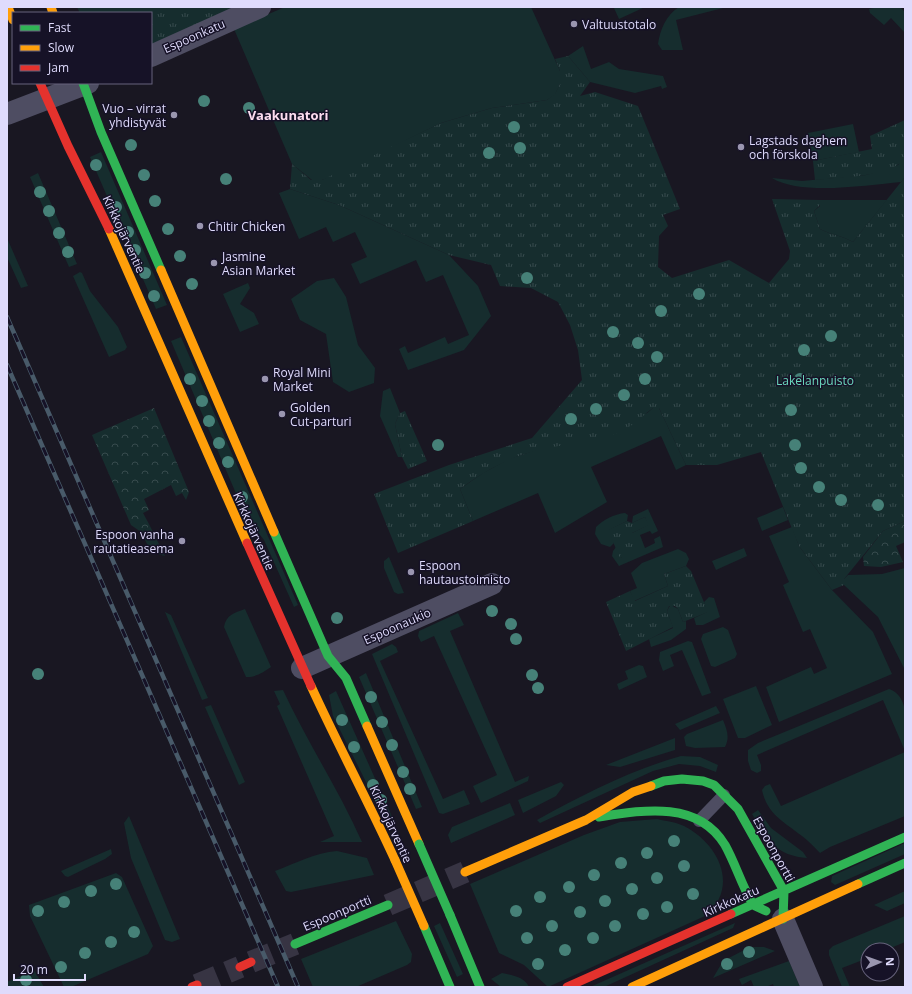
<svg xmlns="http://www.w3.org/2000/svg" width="912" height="994" viewBox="0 0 912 994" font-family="'Open Sans',sans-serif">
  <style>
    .grass { fill: #162d2e }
    .forest { fill: url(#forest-crowns) }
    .park { fill: url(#park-tufts) }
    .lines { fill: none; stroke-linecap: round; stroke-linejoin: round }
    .secondary-tunnel { stroke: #373443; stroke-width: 22; stroke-dasharray: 22 11; stroke-linecap: butt }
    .lane { stroke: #4e4d62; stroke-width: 12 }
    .street { stroke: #4e4d62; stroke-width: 22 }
    .fast { stroke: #30b455; stroke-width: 9 }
    .slow { stroke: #ff9f0a; stroke-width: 9 }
    .jam { stroke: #e5322d; stroke-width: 9 }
    .rail-casing { stroke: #485a69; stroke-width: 4.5 }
    .rail { stroke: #161227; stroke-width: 3; stroke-dasharray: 9; stroke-linecap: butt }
    .fast-bridge { stroke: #30b455; stroke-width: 9 }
    .slow-bridge { stroke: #ff9f0a; stroke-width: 9 }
    .tree { fill: #468178 }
    .poi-dot { fill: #9a96b0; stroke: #161227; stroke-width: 1.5 }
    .labels { text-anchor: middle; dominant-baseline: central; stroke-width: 3; stroke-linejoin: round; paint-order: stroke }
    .poi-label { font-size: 12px; fill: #dfdbfc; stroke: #161227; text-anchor: start }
    .street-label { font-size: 12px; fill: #dfdbfc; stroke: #161227 }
    .park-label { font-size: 12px; fill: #6bd8be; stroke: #161227 }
    .neighbourhood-label { font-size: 13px; font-weight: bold; fill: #fdddf0; stroke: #161227 }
  </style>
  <defs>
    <pattern id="forest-crowns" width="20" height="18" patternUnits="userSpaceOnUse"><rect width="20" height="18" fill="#162d2e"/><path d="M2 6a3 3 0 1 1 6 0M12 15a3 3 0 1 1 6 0" fill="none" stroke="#374b4d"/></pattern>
    <pattern id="park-tufts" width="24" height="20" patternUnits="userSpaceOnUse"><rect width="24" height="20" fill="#162d2e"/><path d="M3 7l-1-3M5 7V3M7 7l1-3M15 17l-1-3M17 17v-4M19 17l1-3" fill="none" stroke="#374b4d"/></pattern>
  </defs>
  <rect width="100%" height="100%" fill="#191722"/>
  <!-- grass -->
  <path class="grass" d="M285 7H531L560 71V84L555 95 547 100 492 108 441 123 334 176 322 180H312L292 164 234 29Z
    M618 7H645L619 19 614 8Z
    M679 7H727L676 20 683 50H662L658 44C660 30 666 15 679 7Z
    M878 7H900L905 12V33L891 18 884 25 870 13 869 9Z
    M583 46 591 69 609 62 619 69 663 76 667 87 662 89 661 86 635 93 590 82 568 56Z
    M853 124 859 152 813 161 808 133Z
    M101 152 167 305 156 309 90 157Z
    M905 156V177L901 182C867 185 801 196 772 178L802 181 866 175 898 165Z
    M38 173 77 264 69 267 30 177Z
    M290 189 339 205 449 255 478 286 491 316 464 350 408 370 399 349 405 346 408 353 445 337 448 344 469 335 443 275 426 282 416 260 360 284 351 264 367 257 355 232 333 242 326 227 299 239 279 193Z
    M820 200H887L853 242C843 236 831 235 820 229L814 211 820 206Z
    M7 238 28 286 21 288 7 257Z
    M80 272 82 273 90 291 118 327 127 347 125 350 109 357 73 276Z
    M334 278 346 297 358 345 375 368 374 383 349 392 333 382 326 334 300 320 291 299 317 281Z
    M248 283 250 288 240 304 254 313 259 324 240 332 223 294Z
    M181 337 298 605 294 607 264 540 246 517 171 341Z
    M390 388 400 413 395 424 402 457H398L380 416 383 391Z
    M653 408H659L686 465 676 470 661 436 591 467 607 502 555 533 538 493 473 521 460 489 483 473 509 459 647 413Z
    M783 507 788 520 762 531 757 518Z
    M648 509 658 531 652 534 650 531 640 535 645 548 655 543 654 539 660 536 663 547 619 566 612 556 613 551 616 547 621 558 632 533 648 525 645 517 632 523 633 516Z
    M625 513 628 515 627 521 609 530 614 543 610 547 601 544 595 534 596 527C603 520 614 514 625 513Z
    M150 526 165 556 151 552 141 532Z
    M792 527 799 546 832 590 873 632 892 674 779 722 766 687 811 667 814 674 827 668 810 629 803 632 783 585 789 582 769 536Z
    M744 548 747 556 716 570 712 561Z
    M678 549 686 553 689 559 686 566 664 574 668 586 634 601 630 591 637 588 631 573 642 563Z
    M389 557 404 593 398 594 394 592 384 568V561Z
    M905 568V670L878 617 844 585V579L848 575 882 574Z
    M709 597 714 598 720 617 703 625H696L694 618 707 612 704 602Z
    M671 605 678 609 683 622 686 621V629L671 640 651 647 649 639 673 628 667 611 669 607Z
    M245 609 271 667C264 672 254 678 246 677L224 627C226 615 234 613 245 609Z
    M165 612 171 615 208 698 202 700Z
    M458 613 464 625 450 631 515 782 529 776 528 781 481 803 473 786 497 775 434 636 421 642 418 636 419 631Z
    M723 627 728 630 737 654 735 658 715 667 711 666 701 639 703 634Z
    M688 641 692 642 711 693 702 696 682 650 670 655 674 666 663 671 659 660 660 652Z
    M392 644 396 647 398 652 380 661 443 799 464 790 470 804 443 814 439 813 372 654Z
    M639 665 643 666 647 677 619 690 617 684 628 679 625 671Z
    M366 673 422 807 416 809 359 677Z
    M756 686 772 725 745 738H738L723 699Z
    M889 689C912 697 905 731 905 751L883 700 757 755 761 765V771L757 773 751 770 748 761V750L758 743Z
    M283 690C307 742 339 790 362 842H320L334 836 277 706 280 704 274 691Z
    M336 691 394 821 387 824 333 716 329 695Z
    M211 705 245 782 239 785 205 707Z
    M716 706 720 713 680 730 675 724Z
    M723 720C727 730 730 737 725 747L695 748 686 746 684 737 687 734Z
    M675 738V750L620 767 606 765Z
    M905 752V816L830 847 820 853C814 847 809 841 802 836 784 822 767 814 762 790L765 786 770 784 781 806Z
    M681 756 700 757 718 765 716 772 700 766 679 764 653 771 540 823 537 820C582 795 631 770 681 756Z
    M561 782 564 785 556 796 523 813 518 800Z
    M510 803 515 815 451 843 448 835 452 827Z
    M758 810 771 828 803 852 807 858C775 856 767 838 752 814Z
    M129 816 180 939 172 942 165 940 131 858 124 823Z
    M657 819C665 821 676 822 684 826 719 844 740 887 705 916L548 987 524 965 499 953 470 884 584 835 620 822Z
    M905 843V854L835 885 831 882 832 876Z
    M111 849 112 854 105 859 68 877 65 876 61 871Z
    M337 851 367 858 374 875 291 892 286 891 275 871C296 863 315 853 337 851Z
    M116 873 122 877 153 946 148 954 71 987H64L30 916 29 905Z
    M905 891V903L887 911 874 905Z
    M905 916V942L886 950H868V958L842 968 850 987H842L829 955V950L833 946Z
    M396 921 412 954 411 962 407 965 356 987H313L301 959Z
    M440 923 463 974 457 977 434 926Z
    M735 923 733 928 604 987H590Z
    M750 947H764L775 951 713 978 723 961Z
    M789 961 800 987H774L773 984 766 987H754L751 980 742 985 739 979Z
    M34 970 44 987H7V982Z
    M502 973C512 975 525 977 529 987H501L491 979Z"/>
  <!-- forest -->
  <path class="forest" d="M154 408 189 492 186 500 182 493 176 496 171 485 144 499 149 510 143 513 150 526 141 532 131 525 92 435Z
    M905 521V542L896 546 903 562 881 567 864 566 863 557 883 531Z"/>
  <!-- park -->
  <path class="park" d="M77 7H241L151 50V13H80Z
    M568 56 590 82 580 96 595 92 638 106 680 209 663 215 668 226 659 236 658 267 672 278 729 260 769 283 789 259 790 251 772 199 820 200V205L814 211 820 229C831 235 843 236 853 242L905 177V521L883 531 844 579V585L832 590 799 546 761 452 717 465H686L659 408H653C643 415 635 424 624 430 597 443 564 443 535 451 507 458 483 472 460 489L473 521 398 553 374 494 449 465 532 438 582 380 578 350 570 325 558 302 531 288 500 286 491 265 449 255 339 205 290 189 292 164 311 180H322L441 123 492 108 547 100 555 94 560 84V71L555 59Z
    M905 120C905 129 908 150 905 157 896 177 834 178 815 180L813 161 872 149 870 136Z
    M405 411 427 461 408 469 402 457 395 424 400 413Z
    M645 517 649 525 632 533 640 549 620 558 608 530 627 521 632 523Z
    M686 566 691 571 708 612 683 622 678 609 675 606H669L667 611 673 627 626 651 606 602 630 591 635 601 668 586 664 574Z"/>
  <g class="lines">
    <!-- secondary-tunnel -->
    <path class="secondary-tunnel" d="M388 905 465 872
      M251 962 295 944
      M197 985 240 967"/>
    <!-- lane -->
    <path class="lane" d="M699 821 724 795"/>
    <!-- street -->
    <path class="street" d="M151 56 260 7
      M7 114 88 83
      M302 668 492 584
      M783 919 812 987"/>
    <!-- fast -->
    <path class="fast" d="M83 83 101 132 161 270
      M274 532 328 656 346 678 367 726
      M651 786 664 781 682 779 703 781 714 785 738 809 784 891 783 919
      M599 817C643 810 698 800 725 845 735 863 741 883 751 901L755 906 766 911
      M858 884 905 863
      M731 914 905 837
      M450 915 480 987
      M424 926 450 987
      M295 944 388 905"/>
    <!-- slow -->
    <path class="slow" d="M8 7 13 20
      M51 7 53 13
      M109 229 247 543
      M161 270 274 532
      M311 686C338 745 368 801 395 860
      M367 726 419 844
      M465 872 586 820 633 792 651 786
      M632 987 858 884"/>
    <!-- jam -->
    <path class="jam" d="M40 83 68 146 109 229
      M247 543 311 686
      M240 967 251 962
      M192 987 197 985
      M567 987 731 914"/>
    <defs>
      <path id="rail" d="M7 317 298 987
        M7 365 278 987"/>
    </defs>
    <!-- rail casing -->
    <use href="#rail" class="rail-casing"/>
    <!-- rail -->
    <use href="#rail" class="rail"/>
    <!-- fast-bridge -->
    <path class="fast-bridge" d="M419 844 450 915"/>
    <!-- slow-bridge -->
    <path class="slow-bridge" d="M395 860 424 926"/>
  </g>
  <!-- trees -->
  <g class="tree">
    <circle cx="204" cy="101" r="6"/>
    <circle cx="249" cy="108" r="6"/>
    <circle cx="514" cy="127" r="6"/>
    <circle cx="131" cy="145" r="6"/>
    <circle cx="520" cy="148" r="6"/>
    <circle cx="489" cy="153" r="6"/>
    <circle cx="96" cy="165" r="6"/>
    <circle cx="144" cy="175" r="6"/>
    <circle cx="226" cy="179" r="6"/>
    <circle cx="40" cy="192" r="6"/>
    <circle cx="155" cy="201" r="6"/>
    <circle cx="116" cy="207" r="6"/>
    <circle cx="49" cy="211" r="6"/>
    <circle cx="168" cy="229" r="6"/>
    <circle cx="128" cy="232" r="6"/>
    <circle cx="59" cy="233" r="6"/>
    <circle cx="135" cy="250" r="6"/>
    <circle cx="68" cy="252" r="6"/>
    <circle cx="180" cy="256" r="6"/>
    <circle cx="145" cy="273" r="6"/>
    <circle cx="527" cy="278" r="6"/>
    <circle cx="192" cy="284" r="6"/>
    <circle cx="699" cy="294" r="6"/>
    <circle cx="154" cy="296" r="6"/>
    <circle cx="661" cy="311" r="6"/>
    <circle cx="613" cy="332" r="6"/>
    <circle cx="831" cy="336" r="6"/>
    <circle cx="638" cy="343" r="6"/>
    <circle cx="804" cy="350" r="6"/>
    <circle cx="657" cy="357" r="6"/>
    <circle cx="190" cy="379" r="6"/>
    <circle cx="645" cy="379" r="6"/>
    <circle cx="800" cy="379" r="6"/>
    <circle cx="624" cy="395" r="6"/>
    <circle cx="202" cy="401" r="6"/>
    <circle cx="596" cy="409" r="6"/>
    <circle cx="791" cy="410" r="6"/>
    <circle cx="571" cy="419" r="6"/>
    <circle cx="209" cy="421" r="6"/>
    <circle cx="219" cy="443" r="6"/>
    <circle cx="438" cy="445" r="6"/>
    <circle cx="795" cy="445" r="6"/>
    <circle cx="228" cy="462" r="6"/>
    <circle cx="801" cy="468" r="6"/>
    <circle cx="819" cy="487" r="6"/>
    <circle cx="242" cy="497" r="6"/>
    <circle cx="841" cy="500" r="6"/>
    <circle cx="878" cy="505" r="6"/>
    <circle cx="492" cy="611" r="6"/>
    <circle cx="337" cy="618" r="6"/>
    <circle cx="511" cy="624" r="6"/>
    <circle cx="516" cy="639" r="6"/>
    <circle cx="38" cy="674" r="6"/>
    <circle cx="532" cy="675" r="6"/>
    <circle cx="538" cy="688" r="6"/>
    <circle cx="371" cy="697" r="6"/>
    <circle cx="342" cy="720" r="6"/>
    <circle cx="382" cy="722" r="6"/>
    <circle cx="392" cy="745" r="6"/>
    <circle cx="354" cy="747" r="6"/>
    <circle cx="403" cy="772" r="6"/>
    <circle cx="373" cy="785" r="6"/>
    <circle cx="410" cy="789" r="6"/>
    <circle cx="381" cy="800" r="6"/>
    <circle cx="674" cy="841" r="6"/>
    <circle cx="647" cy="853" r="6"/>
    <circle cx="621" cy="863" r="6"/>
    <circle cx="684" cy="866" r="6"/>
    <circle cx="594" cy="875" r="6"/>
    <circle cx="657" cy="878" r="6"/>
    <circle cx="116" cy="884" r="6"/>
    <circle cx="569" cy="887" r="6"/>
    <circle cx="632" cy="889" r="6"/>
    <circle cx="91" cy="891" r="6"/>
    <circle cx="693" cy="894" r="6"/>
    <circle cx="540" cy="897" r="6"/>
    <circle cx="605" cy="901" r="6"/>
    <circle cx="64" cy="902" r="6"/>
    <circle cx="667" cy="907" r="6"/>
    <circle cx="38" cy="911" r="6"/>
    <circle cx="516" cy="911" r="6"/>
    <circle cx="580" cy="912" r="6"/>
    <circle cx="643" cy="914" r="6"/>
    <circle cx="552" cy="926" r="6"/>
    <circle cx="615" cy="926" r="6"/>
    <circle cx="134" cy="932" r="6"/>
    <circle cx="527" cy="938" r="6"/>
    <circle cx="593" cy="938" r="6"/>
    <circle cx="111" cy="942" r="6"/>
    <circle cx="565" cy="950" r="6"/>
    <circle cx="749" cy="952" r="6"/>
    <circle cx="85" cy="953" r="6"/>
    <circle cx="538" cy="964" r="6"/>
    <circle cx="727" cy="964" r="6"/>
    <circle cx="61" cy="967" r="6"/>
    <circle cx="26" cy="980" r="6"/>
  </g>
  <!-- markers -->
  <g class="poi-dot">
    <circle cx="574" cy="24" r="4"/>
    <circle cx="174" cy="115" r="4"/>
    <circle cx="741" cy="147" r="4"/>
    <circle cx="200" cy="226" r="4"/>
    <circle cx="214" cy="263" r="4"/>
    <circle cx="265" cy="379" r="4"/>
    <circle cx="282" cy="414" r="4"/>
    <circle cx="182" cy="541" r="4"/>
    <circle cx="411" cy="572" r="4"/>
  </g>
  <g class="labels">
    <!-- poi labels -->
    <g class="poi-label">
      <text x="582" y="24">Valtuustotalo</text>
      <text x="166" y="108" text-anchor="end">Vuo – virrat<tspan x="166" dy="14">yhdistyvät</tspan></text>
      <text x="749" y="140">Lagstads daghem<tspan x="749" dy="14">och förskola</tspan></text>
      <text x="208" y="226">Chitir Chicken</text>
      <text x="222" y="256">Jasmine<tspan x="222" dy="14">Asian Market</tspan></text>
      <text x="273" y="372">Royal Mini<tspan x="273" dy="14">Market</tspan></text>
      <text x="290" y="407">Golden<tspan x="290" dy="14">Cut-parturi</tspan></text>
      <text x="174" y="534" text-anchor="end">Espoon vanha<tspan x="174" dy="14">rautatieasema</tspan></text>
      <text x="419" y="565">Espoon<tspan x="419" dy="14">hautaustoimisto</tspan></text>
    </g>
    <!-- street labels -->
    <g class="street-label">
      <text transform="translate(194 36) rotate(-24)">Espoonkatu</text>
      <text transform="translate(124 234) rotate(65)">Kirkkojärventie</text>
      <text transform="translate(254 531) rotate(66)">Kirkkojärventie</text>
      <text transform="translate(397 626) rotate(-24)">Espoonaukio</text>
      <text transform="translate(391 824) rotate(65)">Kirkkojärventie</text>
      <text transform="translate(774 849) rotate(61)">Espoonportti</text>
      <text transform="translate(731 901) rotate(-24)">Kirkkokatu</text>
      <text transform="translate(337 913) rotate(-23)">Espoonportti</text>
    </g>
    <!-- park labels -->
    <g class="park-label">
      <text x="815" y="380">Lakelanpuisto</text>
    </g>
    <!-- neighbourhood labels -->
    <g class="neighbourhood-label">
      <text x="288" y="115">Vaakunatori</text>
    </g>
  </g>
  <!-- border -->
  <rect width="912" height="994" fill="none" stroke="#dfdbfc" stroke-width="16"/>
  <!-- legend -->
  <rect x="12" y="12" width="140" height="72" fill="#161227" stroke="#66627c"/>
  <rect x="20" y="25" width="20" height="6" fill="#30b455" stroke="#66627c"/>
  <text x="48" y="32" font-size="12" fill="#dfdbfc">Fast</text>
  <rect x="20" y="45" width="20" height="6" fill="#ff9f0a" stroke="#66627c"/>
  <text x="48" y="52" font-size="12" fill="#dfdbfc">Slow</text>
  <rect x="20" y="65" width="20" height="6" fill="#e5322d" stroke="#66627c"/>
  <text x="48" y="72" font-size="12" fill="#dfdbfc">Jam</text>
  <!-- north arrow -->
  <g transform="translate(880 962) rotate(88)"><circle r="19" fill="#161227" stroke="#66627c"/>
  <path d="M0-3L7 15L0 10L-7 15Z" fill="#9a96b0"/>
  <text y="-6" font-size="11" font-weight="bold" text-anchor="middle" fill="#dfdbfc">N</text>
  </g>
  <!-- scale -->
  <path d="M14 974v6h71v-6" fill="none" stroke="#dfdbfc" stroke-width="2"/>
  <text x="20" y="974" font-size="12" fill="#dfdbfc" stroke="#161227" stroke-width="3" paint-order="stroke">20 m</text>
</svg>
